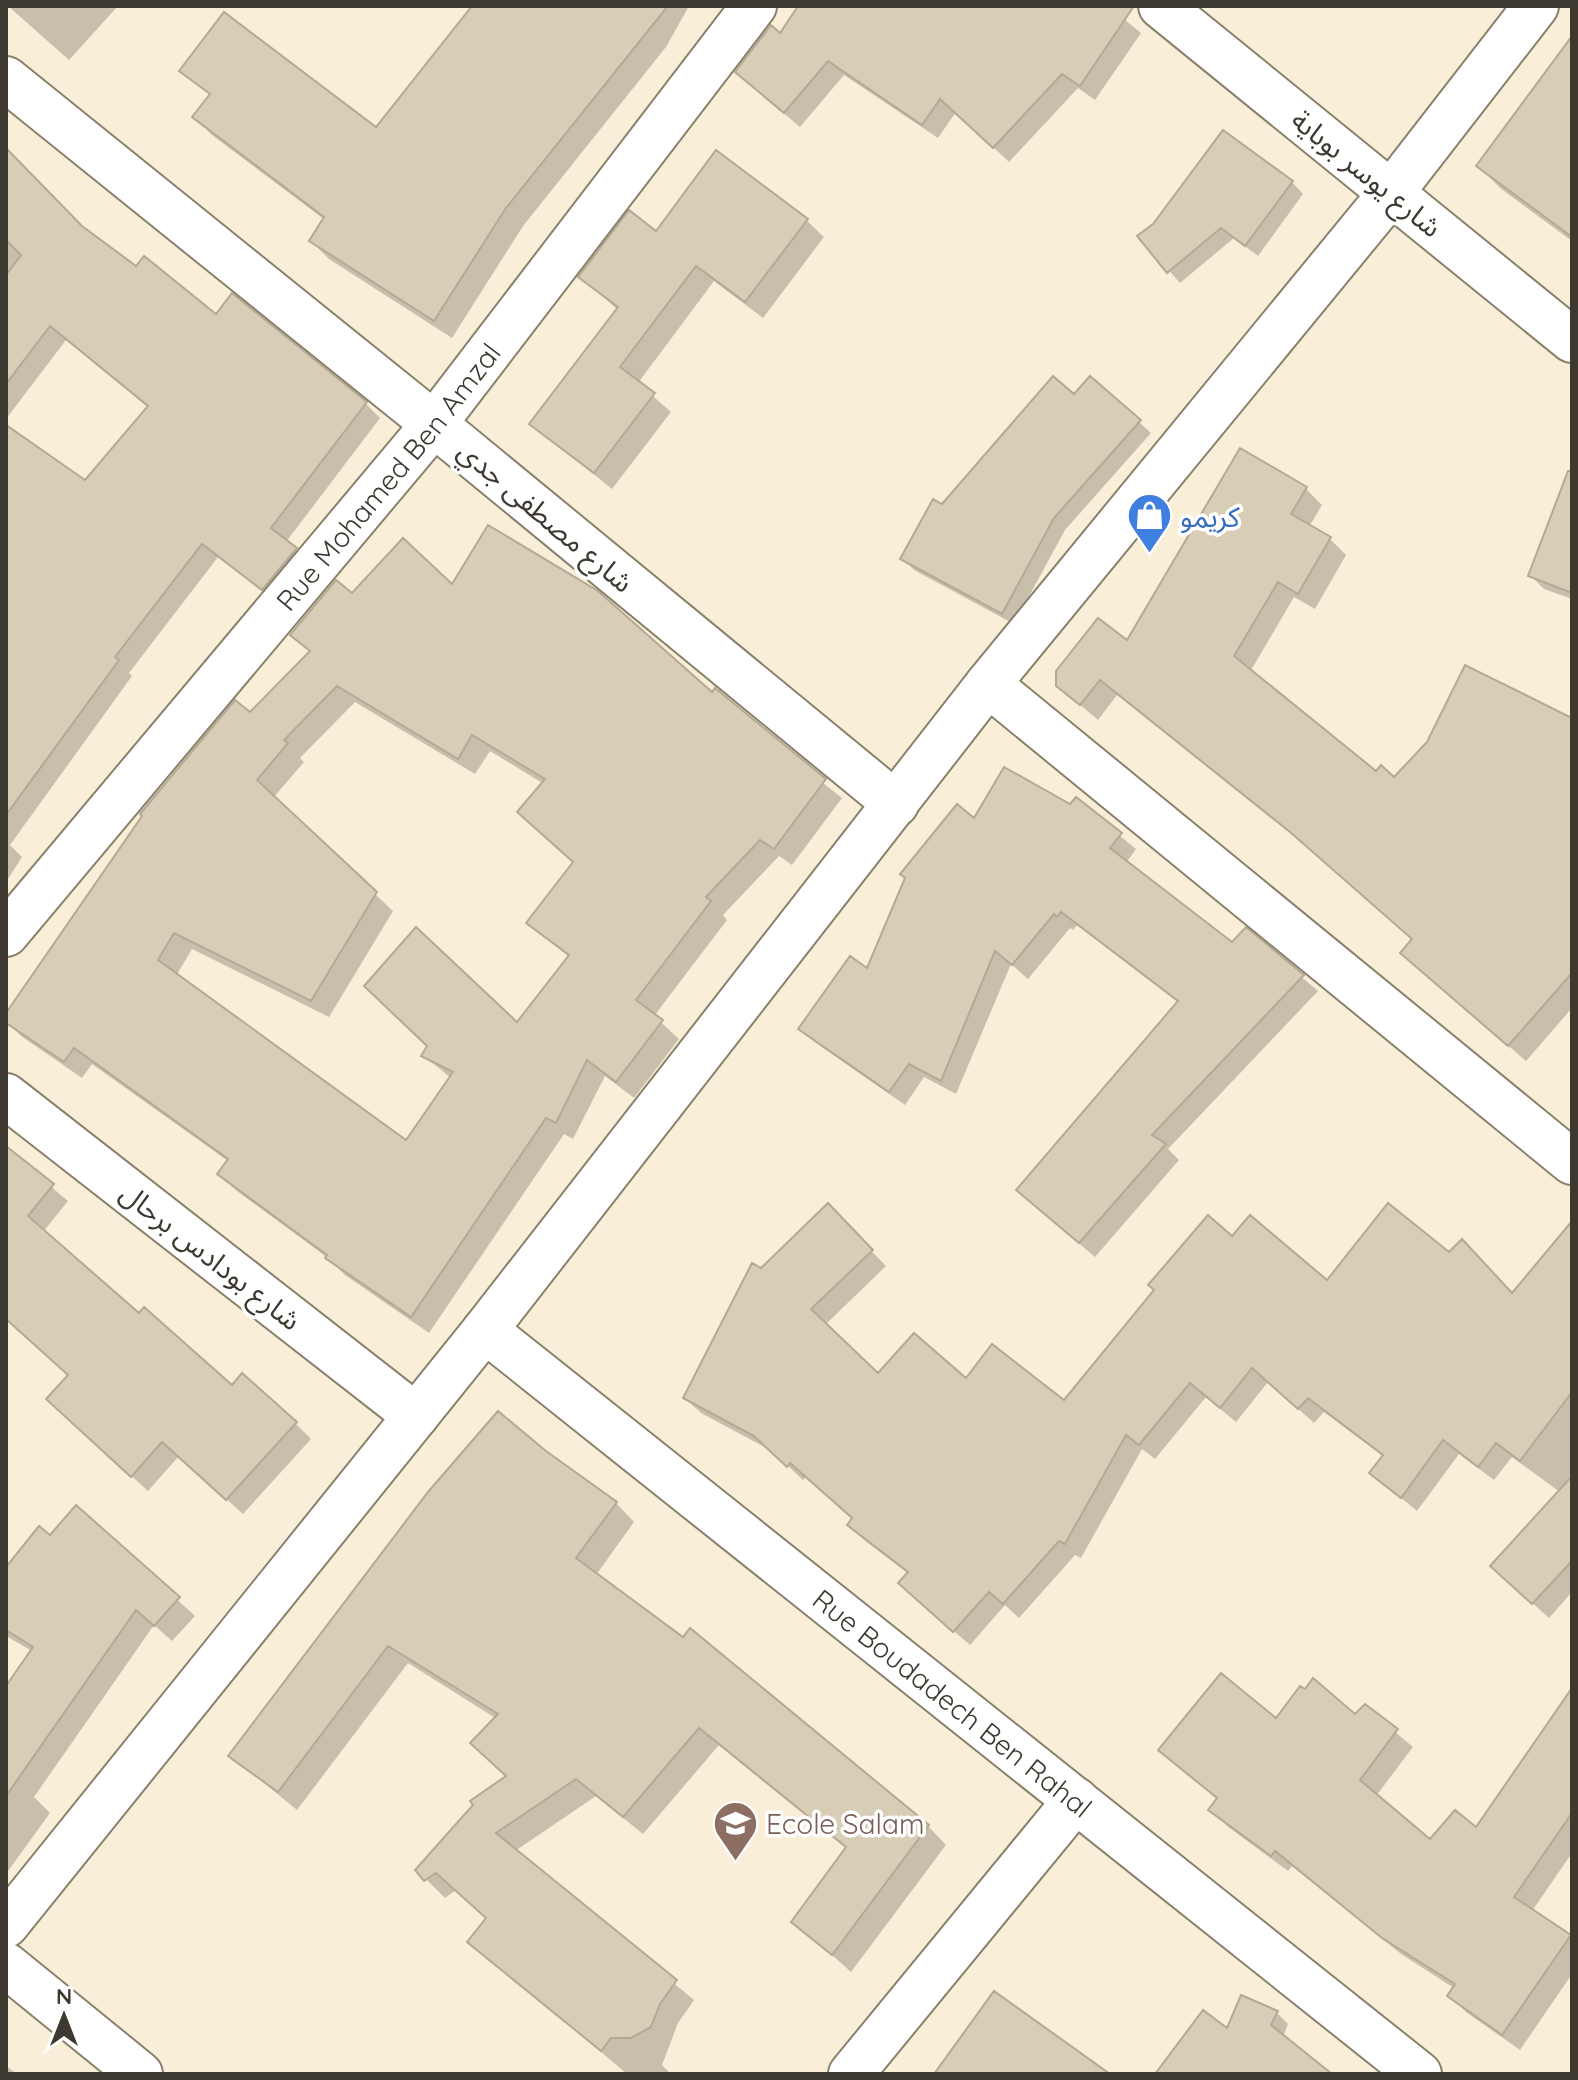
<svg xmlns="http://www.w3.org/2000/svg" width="1578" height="2080" viewBox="0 0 1578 2080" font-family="Quicksand,'Noto Sans Arabic',sans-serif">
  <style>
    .shadow { fill: #0003; fill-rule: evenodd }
    .building { fill: #d8cdb7; stroke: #b4aa94; stroke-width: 2; fill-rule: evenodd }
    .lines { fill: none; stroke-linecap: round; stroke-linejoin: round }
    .street-casing { stroke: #8a806c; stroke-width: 48 }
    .street { stroke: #fff; stroke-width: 44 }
    .labels { text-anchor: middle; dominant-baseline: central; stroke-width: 7; stroke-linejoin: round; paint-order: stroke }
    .street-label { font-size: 28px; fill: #3d3930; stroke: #fff }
    .shop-label { font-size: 28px; fill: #366cbe; stroke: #fff; text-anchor: start }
    .education-label { font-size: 28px; fill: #785e54; stroke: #fff; text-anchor: start }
  </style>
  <rect width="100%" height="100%" fill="#f9efd8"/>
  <!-- shadow -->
  <path class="shadow" d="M8 6H118L69 60Z
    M475 6H689L666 47 523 226 452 338 329 259 311 241 325 220 212 135 194 117 211 96 182 70 376 129Z
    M800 6H1108L1141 33 1095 100 1078 88 1009 162 956 112 938 138 844 75 800 127 753 87Z
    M1572 40V241L1500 188 1479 166Z
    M6 151 82 229 136 269 365 403 380 418 286 542 311 565 278 603 218 557 129 673 132 676 10 845 22 857 6 882V428L85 483 149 408 66 340 6 419Z
    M1292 182 1303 194 1258 256 1234 238 1180 283 1140 237Z
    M806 220 824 237 763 318 714 281 638 383 671 412 612 489 531 424 618 310 581 277 656 233Z
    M1090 378 1151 433 1065 530 1014 624 914 570 903 558 942 506 1074 397Z
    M1306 489 1322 505 1309 527 1330 539 1346 555 1315 609 1294 597 1250 672 1376 774 1394 780 1572 720V1008L1526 1061 1419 969 1414 940 1309 848 1117 695 1098 720 1058 686 1127 643Z
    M1572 533V599L1544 589 1531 576Z
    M453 587 712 695 842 798 792 865 779 856 723 915 727 920 654 1016 679 1039 634 1098 605 1076 573 1139 564 1134 429 1333 345 1275 328 1258 237 1191 219 1174 228 1161 92 1064 82 1078 21 1036 6 1021V1016L250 715 311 653 292 635 353 595ZM355 702 475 774 490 751 544 784 575 863 529 923 570 958 518 1025 424 1056 451 1078 406 1143 176 976 192 949 329 1017 393 911 273 798 304 762 300 758Z
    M1076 800 1136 849 1126 863 1232 944 1246 930 1318 991 1168 1149 1179 1160 1095 1257 1034 1205 1179 1003 1077 925 1073 930 1070 928 1028 979 1011 964 956 1094 924 1077 905 1105 816 1043 801 1028 868 971 974 821 1070 807Z
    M6 1149 68 1201 43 1232 139 1316 232 1388 295 1423 311 1439 243 1514 179 1456 148 1491 64 1415 70 1376 6 1318Z
    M828 1206 886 1266 825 1325 878 1376 966 1381 1064 1403 1232 1239 1327 1283 1449 1255 1513 1296 1572 1224V1592L1549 1618 1508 1581 1560 1492 1512 1457 1494 1480 1459 1454 1417 1511 1371 1473 1384 1457 1324 1412 1314 1423 1268 1382 1236 1422 1206 1397 1155 1459 1142 1449 1081 1558 1075 1555 1019 1618 1005 1605 970 1645 915 1598 909 1574 864 1540 849 1525 854 1519 807 1477 803 1480 772 1451 701 1413 685 1398 761 1270Z
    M544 1452 616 1503 634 1522 596 1575 928 1826 946 1845 851 1972 794 1921 847 1849 719 1745 643 1834 596 1796 515 1851 694 2000 678 2023 662 2065 671 2074H627L470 1941 488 1919 456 1890 445 1898 426 1879 508 1777 497 1719 408 1663 297 1810 231 1756Z
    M77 1508 195 1616 172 1641 154 1625 34 1797 50 1813 8 1871 6 1689 32 1651 6 1636V1570L51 1537Z
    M1572 1689V1853L1532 1911 1572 1938V1974L1520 2050 1466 2012 1449 1995 1454 1988 1401 1954 1292 1866 1288 1871 1227 1826 1211 1810 1219 1800 1161 1750 1276 1721 1356 1717 1365 1707 1413 1747 1376 1796 1431 1842 1476 1830Z
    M1276 2012 1288 2024 1283 2037 1328 2074H1182L1228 2031Z
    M6 2066 17 2074H6Z"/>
  <!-- building -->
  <path class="building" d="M472 6H668L506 208 434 321 309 241 324 217 192 117 210 94 179 71 224 12 376 127Z
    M798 6H1134L1080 86 1062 74 993 148 940 99 922 125 828 61 784 113 735 72 771 25 780 33Z
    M1572 36V237L1476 166Z
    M1223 130 1293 181 1245 246 1221 228 1167 273 1137 236 1153 224Z
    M6 148 82 226 136 266 144 256 216 314 232 293 367 402 271 528 297 548 262 590 202 544 115 657 119 660 6 815V425L85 480 148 406 50 326 6 384V275L21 255 6 240Z
    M716 150 808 219 745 302 696 266 620 367 655 393 594 473 529 424 618 307 578 277 629 210 656 231Z
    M1053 376 1074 394 1090 376 1141 420 1054 518 1002 614 900 559 933 499 942 504Z
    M1240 448 1307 487 1291 514 1331 537 1298 594 1278 582 1234 656 1376 771 1381 765 1394 777 1427 742 1465 665 1572 718V973L1508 1046 1400 953 1412 939 1290 832 1100 680 1080 705 1056 686V671L1098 618 1127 640Z
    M1568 471H1572V593L1528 576Z
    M488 525 598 591 712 692 715 688 826 779 774 849 760 840 706 897 711 901 636 1000 663 1020 616 1082 587 1060 556 1123 546 1118 411 1317 325 1258 327 1255 217 1174 228 1159 74 1048 64 1062 6 1023V1013L142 816 140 814 235 700 250 712 310 651 290 635 336 580 352 593 403 538 452 584ZM337 686 458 759 472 735 545 779 517 812 573 862 526 923 569 955 517 1022 416 927 364 986 427 1046 421 1056 453 1072 406 1140 158 960 174 933 311 1001 377 892 257 780 288 743 284 740Z
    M1004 767 1070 804 1076 797 1122 833 1110 848 1232 942 1246 927 1304 975 1152 1135 1166 1144 1079 1243 1016 1190 1178 1001 1061 912 1057 917 1054 914 1012 965 995 951 941 1081 909 1064 889 1092 798 1029 850 956 867 968 905 878 900 874 957 804 974 818Z
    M6 1146 54 1184 28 1216 139 1313 144 1307 232 1385 242 1373 297 1422 226 1500 162 1442 131 1477 46 1399 68 1375 6 1319Z
    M828 1203 873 1250 811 1309 878 1373 914 1333 966 1378 992 1344 1064 1400 1154 1290 1148 1285 1208 1215 1232 1236 1250 1215 1327 1280 1388 1203 1449 1252 1462 1239 1512 1293 1572 1221V1392L1520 1461 1496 1443 1478 1467 1443 1440 1401 1498 1369 1473 1383 1455 1308 1398 1298 1409 1252 1368 1220 1408 1190 1383 1139 1445 1126 1435 1065 1544 1059 1541 1003 1604 989 1592 953 1632 898 1583 908 1572 847 1525 852 1518 790 1463 787 1467 754 1436 683 1398 752 1263 761 1268Z
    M498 1411 546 1451 617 1502 576 1558 683 1637 690 1628 929 1825 832 1955 791 1922 846 1847 699 1728 623 1817 576 1779 496 1833 677 1980 660 2004 651 2027 631 2038H611L601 2051 467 1942 486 1918 436 1873 424 1881 415 1870 473 1805 470 1801 506 1776 470 1743 498 1714 388 1646 278 1792 228 1756 428 1492Z
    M1572 1476V1561L1532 1604 1490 1566Z
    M76 1505 180 1597 154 1626 136 1610 6 1796V1686L33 1647 6 1630V1567L39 1526 50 1535Z
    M1221 1673 1276 1718 1300 1686 1305 1689 1313 1678 1355 1714 1365 1704 1398 1729 1360 1780 1430 1839 1455 1810 1476 1827 1572 1688V1813L1514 1897 1571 1935 1502 2035 1447 1996 1455 1984 1382 1938 1275 1851 1271 1856 1208 1810 1217 1798 1158 1750Z
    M994 1991 1110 2074H934Z
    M1241 1995 1278 2011 1271 2025 1332 2074H1155L1203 2010 1227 2028Z"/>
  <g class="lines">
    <defs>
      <g id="street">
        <path d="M1161 6 1572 340"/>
        <path d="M6 79 434 424 896 804"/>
        <path d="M988 684 1572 1162"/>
        <path id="s1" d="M6 934 434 424 754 6"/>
        <path d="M6 1096 416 1416"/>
        <path id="s2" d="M485 1330 1419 2074"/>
        <path d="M6 1925 485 1330 988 684 1391 193 1536 6"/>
        <path d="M6 1965 140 2074"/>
        <path d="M851 2074 1076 1800"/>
      </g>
    </defs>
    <!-- street casing -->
    <use href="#street" class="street-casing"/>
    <!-- street -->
    <use href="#street" class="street"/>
  </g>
  <!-- icons -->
  <defs>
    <symbol id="shop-pin" viewBox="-11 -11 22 30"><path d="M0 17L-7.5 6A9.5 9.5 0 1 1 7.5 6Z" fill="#3f7fe0" stroke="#fff"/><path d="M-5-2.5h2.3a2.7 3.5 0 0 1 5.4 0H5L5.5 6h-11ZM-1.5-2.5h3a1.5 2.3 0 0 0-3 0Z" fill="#fff"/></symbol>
    <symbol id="school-pin" viewBox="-11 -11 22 30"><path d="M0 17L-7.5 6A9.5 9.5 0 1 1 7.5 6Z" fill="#8d6e63" stroke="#fff"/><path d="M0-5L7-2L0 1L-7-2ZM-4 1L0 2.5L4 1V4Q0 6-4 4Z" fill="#fff"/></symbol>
  </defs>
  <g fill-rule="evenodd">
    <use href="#shop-pin" x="1124" y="490" width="51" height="69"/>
    <use href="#school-pin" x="710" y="1798" width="51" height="69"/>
  </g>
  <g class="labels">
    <!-- street labels -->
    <g class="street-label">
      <text transform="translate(1367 173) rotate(39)">شارع يوسر بوباية</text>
      <text stroke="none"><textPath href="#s1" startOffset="596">Rue Mohamed Ben Amzal</textPath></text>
      <text transform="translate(546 516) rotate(40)">شارع مصطفى جدي</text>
      <text transform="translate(211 1256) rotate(38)">شارع بودادس برحال</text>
      <text stroke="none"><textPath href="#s2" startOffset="598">Rue Boudadech Ben Rahal</textPath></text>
    </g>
    <!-- shop labels -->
    <g class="shop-label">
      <text x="1180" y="516">كريمو</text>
    </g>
    <!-- education labels -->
    <g class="education-label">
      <text x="766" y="1823">Ecole Salam</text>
    </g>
  </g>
  <!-- border -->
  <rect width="1578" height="2080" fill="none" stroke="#3d3930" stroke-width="16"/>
  <!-- north arrow -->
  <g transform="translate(64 2016)" stroke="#ffffff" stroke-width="6" paint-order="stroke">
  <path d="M0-6L14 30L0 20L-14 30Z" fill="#3d3930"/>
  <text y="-12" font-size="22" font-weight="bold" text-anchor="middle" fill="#3d3930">N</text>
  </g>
</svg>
